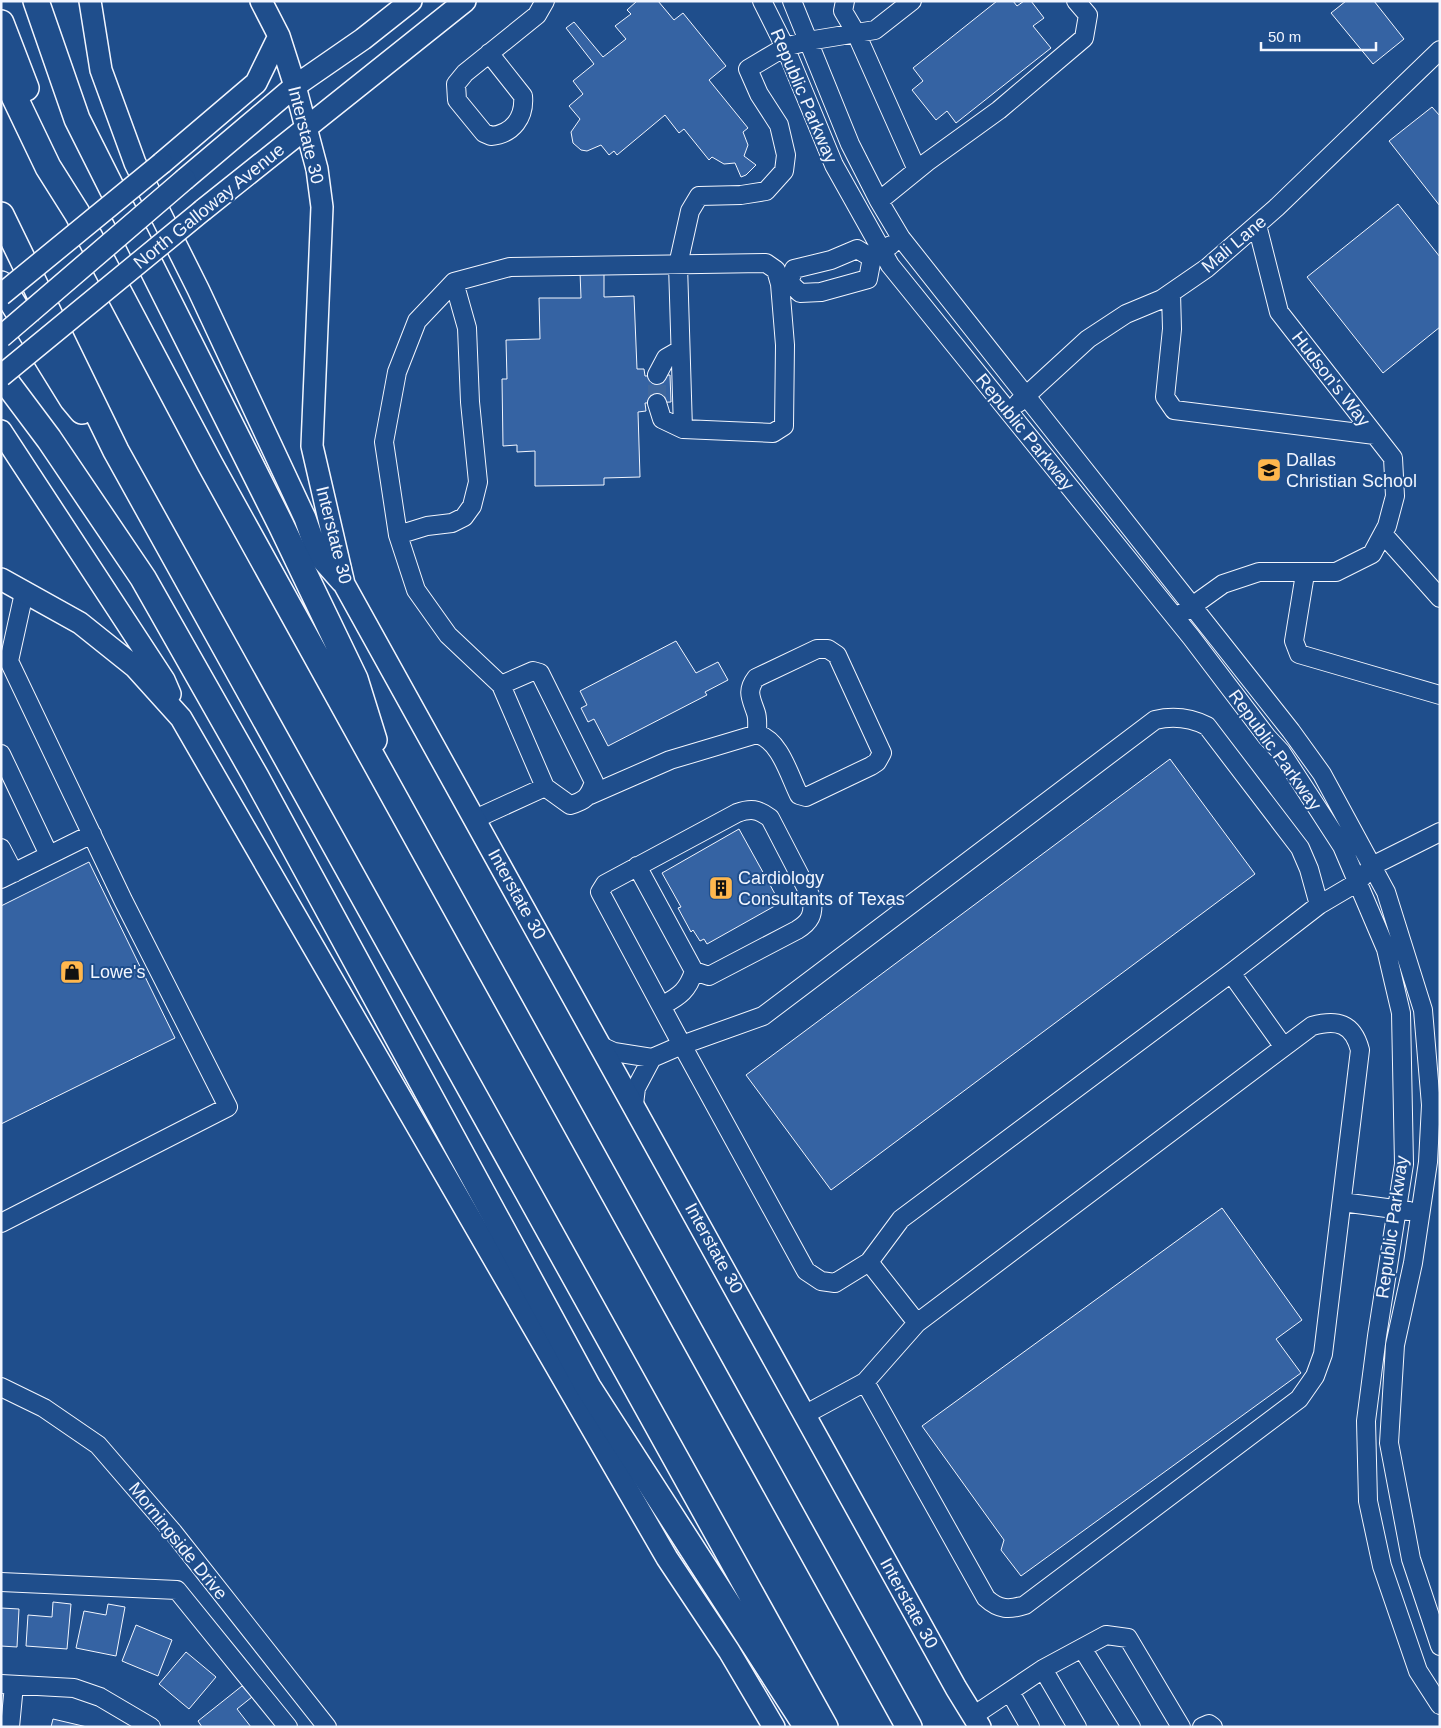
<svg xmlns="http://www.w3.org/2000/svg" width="1441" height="1728" viewBox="0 0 1441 1728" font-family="Arial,sans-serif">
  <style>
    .building { fill: #3563a3; stroke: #f2f6ff }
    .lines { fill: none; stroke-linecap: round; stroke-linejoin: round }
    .minor-tunnel { stroke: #3f679d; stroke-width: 18; stroke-dasharray: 18 9; stroke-linecap: butt }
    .minor-casing { stroke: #f2f6ff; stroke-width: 20 }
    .major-casing { stroke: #f2f6ff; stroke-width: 24 }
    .highway-casing { stroke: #f2f6ff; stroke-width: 28 }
    .minor { stroke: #1f4e8c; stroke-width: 18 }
    .major { stroke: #1f4e8c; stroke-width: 21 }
    .highway { stroke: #1f4e8c; stroke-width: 25 }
    .major-bridge-casing { stroke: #f2f6ff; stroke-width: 24; stroke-linecap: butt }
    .major-bridge { stroke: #1f4e8c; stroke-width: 21 }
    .labels { text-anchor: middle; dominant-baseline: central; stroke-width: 4; stroke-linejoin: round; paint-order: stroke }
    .street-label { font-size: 18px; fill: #f2f6ff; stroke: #1f4e8c }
    .poi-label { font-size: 18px; fill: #f2f6ff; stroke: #1f4e8c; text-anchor: start }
  </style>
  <rect width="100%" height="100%" fill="#1f4e8c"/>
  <!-- building -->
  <path class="building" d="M637 1H658L674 20 683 13 726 66 709 80 748 128 743 132 748 145 744 156 756 165 746 175 741 177 735 163 724 164 712 157 709 160 684 129 679 133 665 115 617 155 614 151 609 155 601 145 587 151 581 150 573 143 571 132 580 119 569 106 583 94 573 81 594 64 566 28 574 22 603 57 626 39 615 26 631 14 627 10Z
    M997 1H1013L1017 6 1024 1H1031L1044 18 1033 26 1051 48 956 123 947 111 936 120 912 90 923 81 913 68Z
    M1346 1H1374L1404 39 1373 64 1331 13Z
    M1432 107 1440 116V206L1389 141Z
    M1398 204 1440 257V327L1383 373 1307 277Z
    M580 272H604V297L634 296 637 369H644L645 376 670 375 671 402 645 403 646 411 638 412 640 477 604 478V485L535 486V451L517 452V445L503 446 502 379H507L506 340 540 339 539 298H581Z
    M676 641 696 673 718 662 728 680 705 692 707 695 608 746 594 719 588 722 581 708 587 705 580 691Z
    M1170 759 1255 874 831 1190 746 1075Z
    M739 829 780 903 707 944 704 939 700 941 693 930 691 932 678 908 681 907 662 873Z
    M89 862 175 1038 1 1124V906Z
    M1222 1208 1302 1320 1276 1339 1301 1373 1021 1576 1001 1550 1004 1540 922 1426Z
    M53 1602 71 1604 67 1649 26 1646 28 1615 52 1617Z
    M108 1604 125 1607 116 1656 76 1648 84 1611 106 1615Z
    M1 1608 19 1609 17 1647 1 1646Z
    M136 1625 172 1640 158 1676 122 1661Z
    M186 1652 216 1677 189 1709 159 1684Z
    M242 1686 252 1697 237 1709 251 1727H202L198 1721Z
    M53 1719 87 1727H51Z"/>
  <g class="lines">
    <!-- minor-tunnel -->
    <path class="minor-tunnel" d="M657 403V375"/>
    <defs>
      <path id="minor" d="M762 1 785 47 834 165 890 265 1191 637 1267 737 1281 752 1342 846 1386 949 1401 1013 1404 1164 1377 1336 1366 1421 1368 1501 1382 1566 1418 1671 1440 1705
        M792 1 850 144 879 201 901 238 1291 731 1322 774 1386 892 1423 1010 1431 1105 1428 1162 1413 1263 1395 1345 1389 1443 1411 1559 1440 1646
        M845 1 843 11 856 33 917 170
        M489 53 523 96C525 117 513 134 491 136L484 133 457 100 456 84 465 73 537 15 545 1
        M879 201 927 162 999 110 1084 38 1088 15 1076 1
        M789 282 800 293 821 292 868 279 872 258 891 245
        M789 282 794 269 831 260 857 249 872 258
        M1171 293 1172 329 1165 397 1174 410 1375 435
        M657 375 666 358 680 350
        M657 403 662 419 683 429
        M1018 403 1088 339 1126 314 1162 299 1207 268 1276 208 1440 50
        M1383 534 1440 598
        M398 535 427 526 452 523 464 517 472 506 478 482 470 402 467 328 454 282
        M1305 574 1294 641 1299 654 1440 695
        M1181 614 1223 584 1259 572H1336L1372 554 1387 526 1395 496 1393 458 1279 312 1257 225
        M501 685 533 671 540 673 594 782C589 797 585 801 570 805L545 787
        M1 754 49 855
        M590 795 670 760 757 734C780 740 789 775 799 795L806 797 871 766 877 762 882 753 837 655 828 649H817L756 678C746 691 751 698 756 713 758 719 757 727 757 734
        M475 819 545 787 501 685 448 635 416 590 398 535 384 442 397 372 417 321 454 282 510 267 766 263 776 270 780 284 785 345 784 426 773 433 683 429 678 265 690 211 699 196 741 195 766 191 784 171 786 155 779 125 759 94 748 69 785 47 808 41 875 30 912 1
        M1 848 14 873
        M1 879 92 834
        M1319 905 1309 869 1300 848 1207 726C1191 718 1172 716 1155 720L763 1016 682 1045 806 1271 821 1281 835 1283 869 1262 901 1219 1231 973 1319 905 1358 882 1372 866 1440 832
        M1231 973 1283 1046
        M663 1005C680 996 688 990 694 971
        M601 1046 614 1052 652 1058 682 1045 600 892 605 884 737 813C751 808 758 809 770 818L812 899C814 915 810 922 797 930L709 976 694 971 637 866
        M634 1104 636 1088 652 1058
        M1342 1202 1409 1211
        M1 1223 228 1107 123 900 9 661 24 593
        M869 1262 917 1323
        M1 1387 44 1408 98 1445 173 1532 327 1727
        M806 1414 865 1382 917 1323 1312 1026C1337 1019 1353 1023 1360 1050L1323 1354 1315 1376 1299 1399 1025 1605C1009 1610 999 1610 986 1598L865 1382
        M1 1582 177 1590 288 1727
        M1082 1648 1131 1727
        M1043 1669 1077 1727
        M1 1684 74 1688 100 1697 151 1727
        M1010 1692 1030 1727
        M973 1716 1043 1669 1106 1635 1128 1638 1181 1727
        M10 1727 14 1685
        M1202 1727 1209 1724 1213 1727"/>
      <path id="major" d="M90 1 101 70 135 163 198 289 305 518 318 555 342 582
        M261 1 279 36 295 86 317 169 322 207 312 446 344 584 956 1688 980 1727
        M162 163 256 83 279 36
        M185 179 295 86 363 39 411 1
        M203 210 465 1
        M1 431 164 680 170 694
        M1 579 80 623 135 667 181 718 667 1558 729 1651 774 1727"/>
      <path id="highway" d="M36 1 77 119 281 525 355 679 374 740
        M1 23 26 88
        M1 69 48 167 77 213 210 464 909 1727
        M1 215 116 451 825 1727
        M1 284 72 399 82 411
        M1 375 49 439 143 578 256 777 588 1387 807 1727"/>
    </defs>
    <!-- minor casing -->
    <use href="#minor" class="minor-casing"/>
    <!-- major casing -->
    <use href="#major" class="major-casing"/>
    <!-- highway casing -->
    <use href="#highway" class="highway-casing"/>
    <!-- minor -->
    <use href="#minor" class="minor"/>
    <!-- major -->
    <use href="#major" class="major"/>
    <!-- highway -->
    <use href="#highway" class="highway"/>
    <defs>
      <path id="major-bridge" d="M1 295 162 163
        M1 337 185 179
        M1 376 203 210"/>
    </defs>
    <!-- major-bridge casing -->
    <use href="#major-bridge" class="major-bridge-casing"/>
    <!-- major-bridge -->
    <use href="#major-bridge" class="major-bridge"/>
  </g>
  <!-- icons -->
  <defs>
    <symbol id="school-square" viewBox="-11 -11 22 22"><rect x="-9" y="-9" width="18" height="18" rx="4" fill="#ffb74d" stroke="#1f4e8c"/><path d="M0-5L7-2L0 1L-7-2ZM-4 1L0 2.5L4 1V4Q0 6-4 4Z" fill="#111"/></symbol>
    <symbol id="building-square" viewBox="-11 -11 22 22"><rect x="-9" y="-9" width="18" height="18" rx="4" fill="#ffb74d" stroke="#1f4e8c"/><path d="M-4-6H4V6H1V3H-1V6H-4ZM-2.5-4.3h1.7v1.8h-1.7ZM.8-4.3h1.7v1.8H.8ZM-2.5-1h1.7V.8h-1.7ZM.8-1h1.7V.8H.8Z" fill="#111"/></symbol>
    <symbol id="shop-square" viewBox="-11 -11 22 22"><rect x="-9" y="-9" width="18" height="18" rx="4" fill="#ffb74d" stroke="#1f4e8c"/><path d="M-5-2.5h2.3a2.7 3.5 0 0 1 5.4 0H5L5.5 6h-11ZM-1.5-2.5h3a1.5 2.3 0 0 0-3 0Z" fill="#111"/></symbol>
  </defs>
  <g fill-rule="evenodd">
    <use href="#school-square" x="1255" y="456" width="28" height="28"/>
    <use href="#building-square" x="707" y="874" width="28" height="28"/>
    <use href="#shop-square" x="58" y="958" width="28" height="28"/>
  </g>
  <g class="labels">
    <!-- street labels -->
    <g class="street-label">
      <text transform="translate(804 96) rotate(67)">Republic Parkway</text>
      <text transform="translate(306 135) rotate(76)">Interstate 30</text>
      <text transform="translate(209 206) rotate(-39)">North Galloway Avenue</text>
      <text transform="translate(1234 244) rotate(-40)">Mali Lane</text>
      <text transform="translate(1331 379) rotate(52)">Hudson's Way</text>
      <text transform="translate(1025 432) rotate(51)">Republic Parkway</text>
      <text transform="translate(334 535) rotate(76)">Interstate 30</text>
      <text transform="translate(1275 750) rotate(54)">Republic Parkway</text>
      <text transform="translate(517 894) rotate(61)">Interstate 30</text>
      <text transform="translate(1392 1227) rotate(-82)">Republic Parkway</text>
      <text transform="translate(714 1248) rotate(61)">Interstate 30</text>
      <text transform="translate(178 1541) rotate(51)">Morningside Drive</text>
      <text transform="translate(909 1603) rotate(61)">Interstate 30</text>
    </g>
    <!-- poi labels -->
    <g class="poi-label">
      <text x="1286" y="460">Dallas<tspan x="1286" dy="21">Christian School</tspan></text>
      <text x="738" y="878">Cardiology<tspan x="738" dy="21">Consultants of Texas</tspan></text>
      <text x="90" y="972">Lowe's</text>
    </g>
  </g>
  <!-- border -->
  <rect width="1441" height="1728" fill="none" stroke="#f2f6ff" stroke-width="5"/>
  <!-- scale -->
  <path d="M1261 42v8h115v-8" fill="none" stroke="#f2f6ff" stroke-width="2.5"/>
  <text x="1268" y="42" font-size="15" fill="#f2f6ff" stroke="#1f4e8c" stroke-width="4" paint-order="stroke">50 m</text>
</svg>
